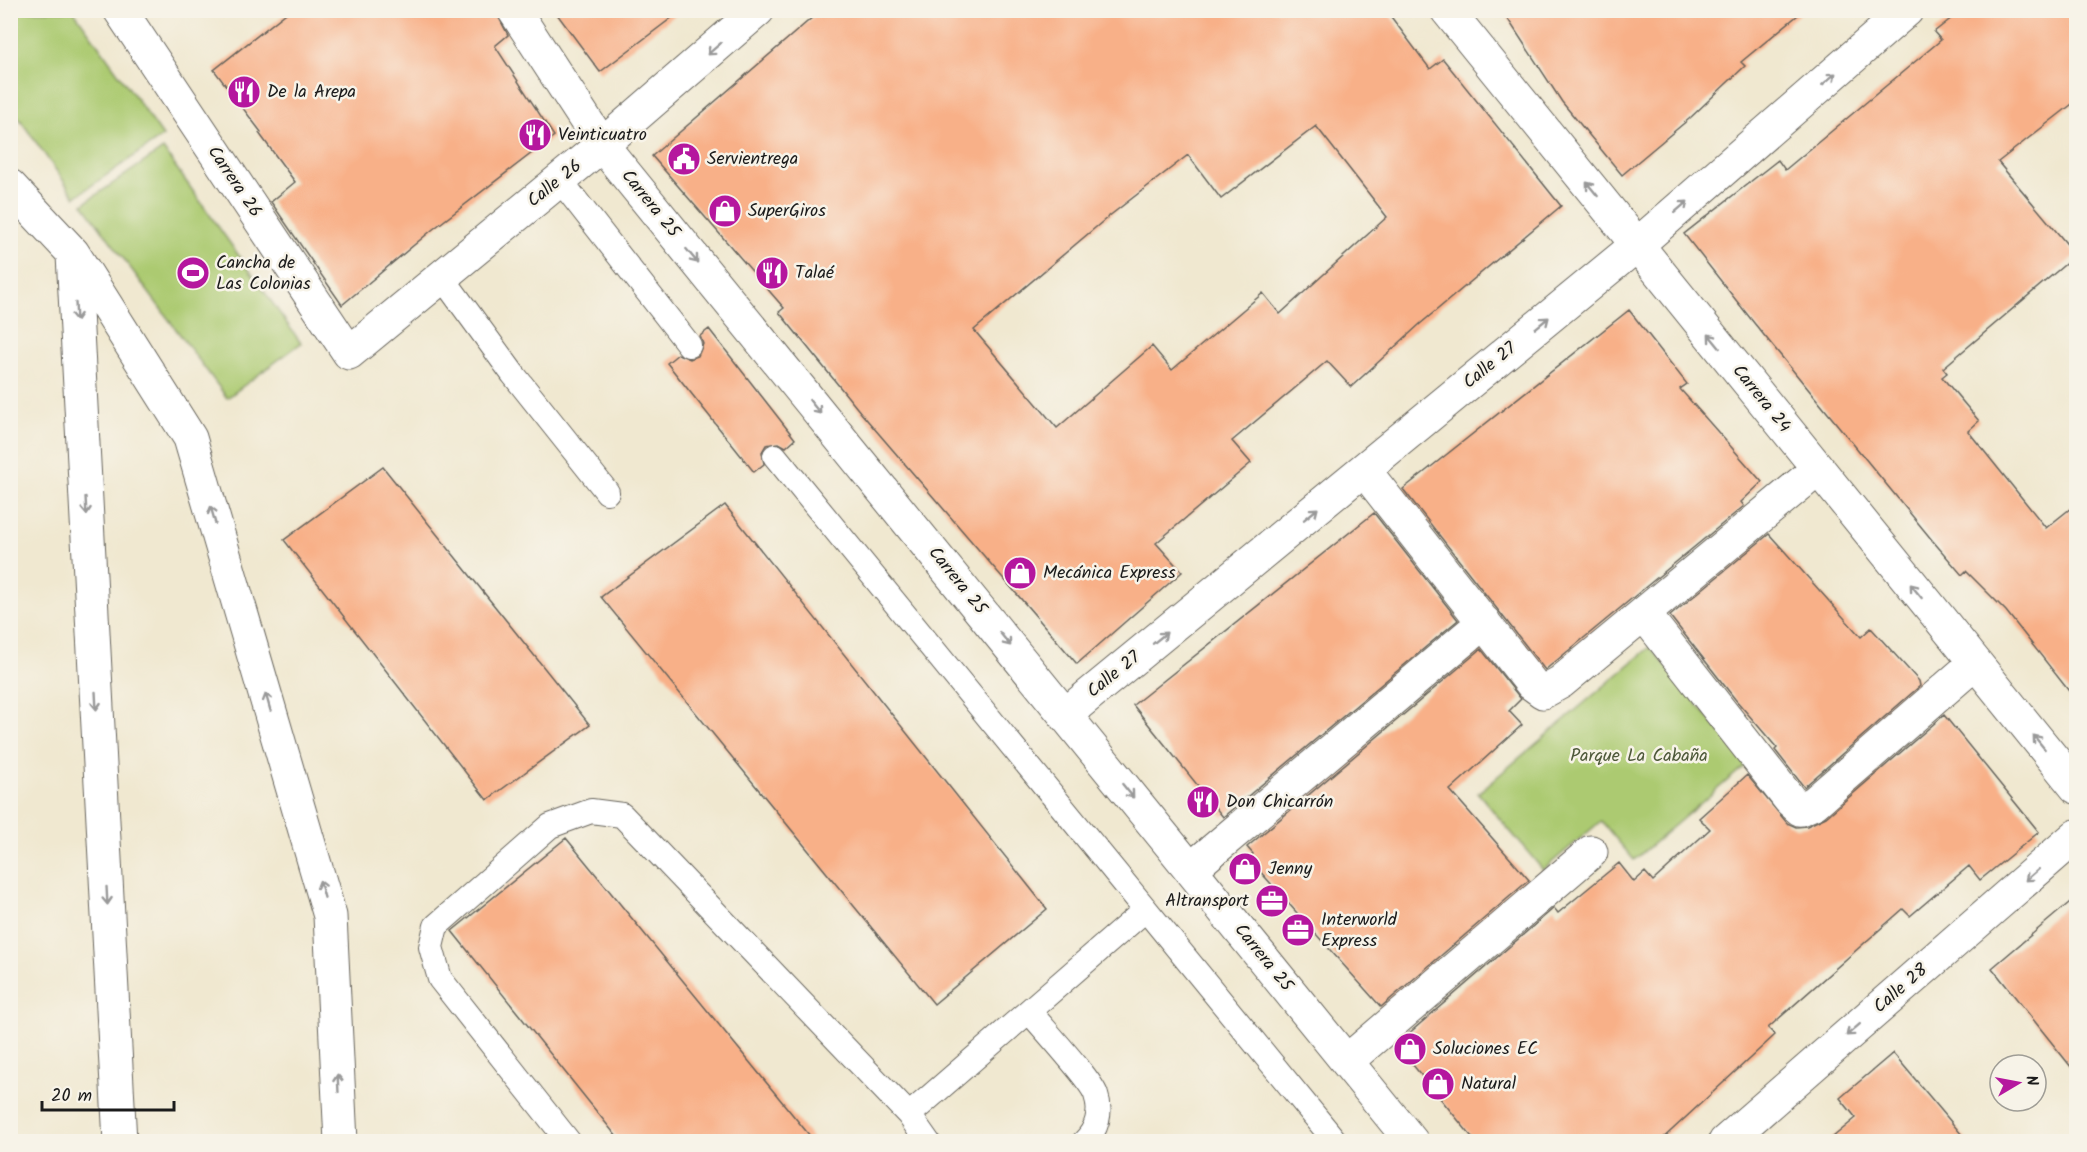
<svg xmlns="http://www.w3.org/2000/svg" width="2087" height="1152" viewBox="0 0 2087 1152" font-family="Kalam,sans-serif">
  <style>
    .green { fill: #acca71; stroke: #647346; stroke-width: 1.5 }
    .building { fill: #f8b088; fill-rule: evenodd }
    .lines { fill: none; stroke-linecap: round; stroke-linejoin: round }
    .lane-casing { stroke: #66635b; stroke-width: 26 }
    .street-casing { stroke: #66635b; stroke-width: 35 }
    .secondary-casing { stroke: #66635b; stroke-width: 35 }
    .lane { stroke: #fff; stroke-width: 24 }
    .street { stroke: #fff; stroke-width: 33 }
    .secondary { stroke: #fff; stroke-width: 33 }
    .oneway { stroke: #999 }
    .labels { text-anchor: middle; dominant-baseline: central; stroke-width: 5; stroke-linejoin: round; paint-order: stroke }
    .poi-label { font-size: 18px; fill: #1c1c1c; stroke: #f7f3e8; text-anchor: start }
    .street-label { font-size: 18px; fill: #1c1c1c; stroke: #f7f3e8 }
    .park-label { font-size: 18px; fill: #4e593a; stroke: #f7f3e8 }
  </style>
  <rect width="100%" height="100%" fill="#f7f3e8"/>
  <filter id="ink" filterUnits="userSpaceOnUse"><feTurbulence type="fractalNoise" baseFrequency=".0167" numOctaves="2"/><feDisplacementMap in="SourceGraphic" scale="12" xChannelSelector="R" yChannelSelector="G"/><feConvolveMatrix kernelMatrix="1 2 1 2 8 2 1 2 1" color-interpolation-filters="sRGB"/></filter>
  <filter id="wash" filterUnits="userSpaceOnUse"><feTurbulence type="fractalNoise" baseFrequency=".008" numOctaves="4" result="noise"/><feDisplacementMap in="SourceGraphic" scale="24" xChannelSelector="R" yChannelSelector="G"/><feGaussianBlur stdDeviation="1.35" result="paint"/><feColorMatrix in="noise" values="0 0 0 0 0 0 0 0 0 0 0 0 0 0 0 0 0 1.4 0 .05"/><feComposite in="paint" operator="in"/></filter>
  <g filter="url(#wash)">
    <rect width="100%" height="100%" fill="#f0e8d0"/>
    <!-- green -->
    <path class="green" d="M10 11H74L163 136 75 197 11 107Z
      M163 149 301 343 227 398 83 204Z
      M1650 647 1747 764 1634 860 1601 821 1543 870 1478 793Z"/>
    <g id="blocks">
      <!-- building -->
      <path class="building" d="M290 10H495L508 35 495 46 554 136 432 230 342 305 271 202 295 182 259 133 261 132 214 70Z
        M554 10H682L600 72Z
        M821 10H1386L1430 69 1443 59 1561 206 1420 324 1351 387 1327 361 1232 441 1251 463 1156 543 1182 572 1077 664 861 413 779 312 784 308 652 156ZM1316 126 1387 217 1280 314 1263 293 1172 370 1152 346 1057 428 974 330 1108 217 1188 155 1221 199Z
        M1502 10H1804L1741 62 1745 66 1689 119 1622 175 1562 102Z
        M1962 10H2076V101L1998 162 2076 255 1943 368 1947 373 1942 377 1979 421 1968 431 2046 528 2076 504V700L2006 611 1966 571 1962 575 1932 540 1754 323 1684 234 1778 160 1785 170 1941 40 1934 32Z
        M1629 310 1687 384 1680 389 1762 482 1741 502 1744 506 1545 670 1403 489Z
        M709 329 795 439 786 447 779 443 766 445 762 452 764 464 754 472 667 363 678 354 690 359 698 356 703 344 700 336Z
        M383 467 590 725 487 800 284 540Z
        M725 505 1047 909 934 1004 601 597Z
        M1374 513 1458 620 1223 817 1133 705Z
        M1769 534 1861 637 1871 628 1919 681 1920 686 1804 787 1775 750 1777 748 1735 699 1670 616Z
        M1481 649 1521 699 1509 711 1522 725 1450 790 1529 880 1381 1007 1248 858 1253 854 1247 847Z
        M1944 715 2039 832 1980 880 1969 866 1910 916 1903 909 1768 1028 1775 1035 1659 1142H1476L1399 1048 1410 1038 1407 1035 1554 908 1558 913 1619 863 1634 882 1645 872 1653 881 1710 829 1699 818 1747 775 1787 823 1796 827 1807 826 1826 817Z
        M566 838 815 1142H621L452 931Z
        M2076 897V1073L1992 968Z
        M1893 1053 1968 1142H1827L1856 1118 1840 1098Z"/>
    </g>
  </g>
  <g filter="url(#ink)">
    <use href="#blocks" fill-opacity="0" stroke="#66635b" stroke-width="1.5"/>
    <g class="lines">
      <defs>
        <path id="lane" d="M560 180 689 345
          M442 277 513 374 607 492
          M775 456 1336 1142
          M1029 1011C1042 1027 1092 1081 1096 1095 1102 1112 1097 1130 1084 1142
          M909 1115 928 1142
          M569 1142 440 979 431 947 436 926 550 826 591 811 622 815 909 1115 1145 910"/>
        <path id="street" d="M120 10 349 353 602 145 514 10
          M1447 10 2076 787
          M10 186 73 253 190 438 330 916 341 1142
          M73 255 120 1142
          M1364 470 1532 684 1543 692 1561 682 1817 470
          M1644 614 1790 800 1800 809 1814 803 1975 663
          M1066 714 1637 245 1907 10
          M1191 869 1484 622
          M1347 1061 1591 852
          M1725 1142 2076 836"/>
        <path id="secondary" d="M758 10 602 145 1412 1142"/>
      </defs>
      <!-- lane casing -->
      <use href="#lane" class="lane-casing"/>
      <!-- street casing -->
      <use href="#street" class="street-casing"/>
      <!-- secondary casing -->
      <use href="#secondary" class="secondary-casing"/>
      <!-- lane -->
      <use href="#lane" class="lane"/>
      <!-- street -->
      <use href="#street" class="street"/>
      <!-- secondary -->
      <use href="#secondary" class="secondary"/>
    </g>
    <!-- one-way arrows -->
    <defs><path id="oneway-shaft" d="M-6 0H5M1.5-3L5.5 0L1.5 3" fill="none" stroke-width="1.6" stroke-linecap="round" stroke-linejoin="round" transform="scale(1.5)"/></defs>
    <g class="oneway">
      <use href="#oneway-shaft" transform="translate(714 49) rotate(139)"/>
      <use href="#oneway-shaft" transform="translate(1829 79) rotate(-41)"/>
      <use href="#oneway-shaft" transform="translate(1592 189) rotate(-129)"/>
      <use href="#oneway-shaft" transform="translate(1681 207) rotate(-41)"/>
      <use href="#oneway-shaft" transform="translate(692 256) rotate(51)"/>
      <use href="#oneway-shaft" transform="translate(76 312) rotate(87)"/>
      <use href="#oneway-shaft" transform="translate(1542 323) rotate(-39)"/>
      <use href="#oneway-shaft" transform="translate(1714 341) rotate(-129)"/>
      <use href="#oneway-shaft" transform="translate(815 407) rotate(51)"/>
      <use href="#oneway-shaft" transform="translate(86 506) rotate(87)"/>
      <use href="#oneway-shaft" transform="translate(1311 514) rotate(-39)"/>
      <use href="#oneway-shaft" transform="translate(213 515) rotate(-106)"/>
      <use href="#oneway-shaft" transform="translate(1916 591) rotate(-129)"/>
      <use href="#oneway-shaft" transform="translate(1160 638) rotate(-39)"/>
      <use href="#oneway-shaft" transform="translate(1005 639) rotate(51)"/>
      <use href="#oneway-shaft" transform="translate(96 701) rotate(87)"/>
      <use href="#oneway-shaft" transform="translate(268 702) rotate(-106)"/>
      <use href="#oneway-shaft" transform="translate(2039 742) rotate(-129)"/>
      <use href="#oneway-shaft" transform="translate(1128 791) rotate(51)"/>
      <use href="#oneway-shaft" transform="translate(2032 875) rotate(139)"/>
      <use href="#oneway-shaft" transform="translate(322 889) rotate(-106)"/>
      <use href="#oneway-shaft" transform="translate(107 896) rotate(87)"/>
      <use href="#oneway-shaft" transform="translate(1853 1030) rotate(139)"/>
      <use href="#oneway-shaft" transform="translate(338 1083) rotate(-93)"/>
    </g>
  </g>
  <!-- icons -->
  <defs>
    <symbol id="restaurant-disc" viewBox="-11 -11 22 22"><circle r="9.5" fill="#b5179e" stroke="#f7f3e8"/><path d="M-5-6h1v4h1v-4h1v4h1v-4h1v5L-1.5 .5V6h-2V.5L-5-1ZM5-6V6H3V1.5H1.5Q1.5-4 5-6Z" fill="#fff"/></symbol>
    <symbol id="civic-disc" viewBox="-11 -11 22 22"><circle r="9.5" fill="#b5179e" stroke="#f7f3e8"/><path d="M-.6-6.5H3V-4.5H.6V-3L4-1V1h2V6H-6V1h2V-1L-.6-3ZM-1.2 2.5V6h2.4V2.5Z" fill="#fff"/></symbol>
    <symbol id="shop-disc" viewBox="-11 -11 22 22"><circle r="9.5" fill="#b5179e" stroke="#f7f3e8"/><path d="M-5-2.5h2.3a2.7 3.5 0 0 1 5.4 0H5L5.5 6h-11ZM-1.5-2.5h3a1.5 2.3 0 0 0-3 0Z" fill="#fff"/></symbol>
    <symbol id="stadium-disc" viewBox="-11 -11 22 22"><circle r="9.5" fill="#b5179e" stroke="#f7f3e8"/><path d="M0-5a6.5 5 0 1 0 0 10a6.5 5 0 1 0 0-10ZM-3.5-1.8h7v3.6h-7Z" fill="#fff"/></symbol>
    <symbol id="office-disc" viewBox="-11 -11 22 22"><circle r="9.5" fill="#b5179e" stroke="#f7f3e8"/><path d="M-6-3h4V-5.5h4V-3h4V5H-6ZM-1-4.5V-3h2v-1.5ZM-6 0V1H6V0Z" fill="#fff"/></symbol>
  </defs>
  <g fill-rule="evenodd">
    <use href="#restaurant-disc" x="225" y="73" width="38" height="38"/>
    <use href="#restaurant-disc" x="516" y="116" width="38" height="38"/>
    <use href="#civic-disc" x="665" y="140" width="38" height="38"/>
    <use href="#shop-disc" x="706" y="192" width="38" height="38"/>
    <use href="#stadium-disc" x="174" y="254" width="38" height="38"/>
    <use href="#restaurant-disc" x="753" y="254" width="38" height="38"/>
    <use href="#shop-disc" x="1001" y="554" width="38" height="38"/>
    <use href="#restaurant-disc" x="1184" y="783" width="38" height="38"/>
    <use href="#shop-disc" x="1226" y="850" width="38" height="38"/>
    <use href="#office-disc" x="1253" y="882" width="38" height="38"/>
    <use href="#office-disc" x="1279" y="911" width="38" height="38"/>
    <use href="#shop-disc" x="1391" y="1030" width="38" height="38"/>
    <use href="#shop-disc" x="1419" y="1065" width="38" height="38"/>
  </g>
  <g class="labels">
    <!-- poi labels -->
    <g class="poi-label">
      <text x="267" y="92">De la Arepa</text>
      <text x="558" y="135">Veinticuatro</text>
      <text x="707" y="159">Servientrega</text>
      <text x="748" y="211">SuperGiros</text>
      <text x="216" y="263">Cancha de<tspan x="216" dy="21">Las Colonias</tspan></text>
      <text x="795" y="273">Talaé</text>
      <text x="1043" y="573">Mecánica Express</text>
      <text x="1226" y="802">Don Chicarrón</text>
      <text x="1268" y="869">Jenny</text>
      <text x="1249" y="901" text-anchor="end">Altransport</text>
      <text x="1321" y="920">Interworld<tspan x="1321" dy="21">Express</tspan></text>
      <text x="1433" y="1049">Soluciones EC</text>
      <text x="1461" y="1084">Natural</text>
    </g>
    <!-- street labels -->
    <g class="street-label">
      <text transform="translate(234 182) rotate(56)">Carrera 26</text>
      <text transform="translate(555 184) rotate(-39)">Calle 26</text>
      <text transform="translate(650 204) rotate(51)">Carrera 25</text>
      <text transform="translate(1490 366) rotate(-39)">Calle 27</text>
      <text transform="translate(1761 399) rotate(51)">Carrera 24</text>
      <text transform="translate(957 581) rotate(51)">Carrera 25</text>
      <text transform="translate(1114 675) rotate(-39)">Calle 27</text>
      <text transform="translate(1263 958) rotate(51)">Carrera 25</text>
      <text transform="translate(1901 989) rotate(-41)">Calle 28</text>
    </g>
    <!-- park labels -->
    <g class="park-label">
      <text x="1639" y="756">Parque La Cabaña</text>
    </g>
  </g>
  <!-- margin -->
  <rect width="2087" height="1152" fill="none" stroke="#f7f3e8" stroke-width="36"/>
  <!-- north arrow -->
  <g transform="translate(2018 1083) rotate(80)"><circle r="28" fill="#f7f3e8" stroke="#9f9d96" stroke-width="1.5"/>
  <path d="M0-4.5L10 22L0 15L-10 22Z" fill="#b5179e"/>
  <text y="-9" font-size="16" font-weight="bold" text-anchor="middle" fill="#1c1c1c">N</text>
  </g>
  <!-- scale -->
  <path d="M42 1101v9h132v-9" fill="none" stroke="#1c1c1c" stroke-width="3"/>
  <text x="51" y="1101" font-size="18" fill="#1c1c1c" stroke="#f7f3e8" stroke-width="4.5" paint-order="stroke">20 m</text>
</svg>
